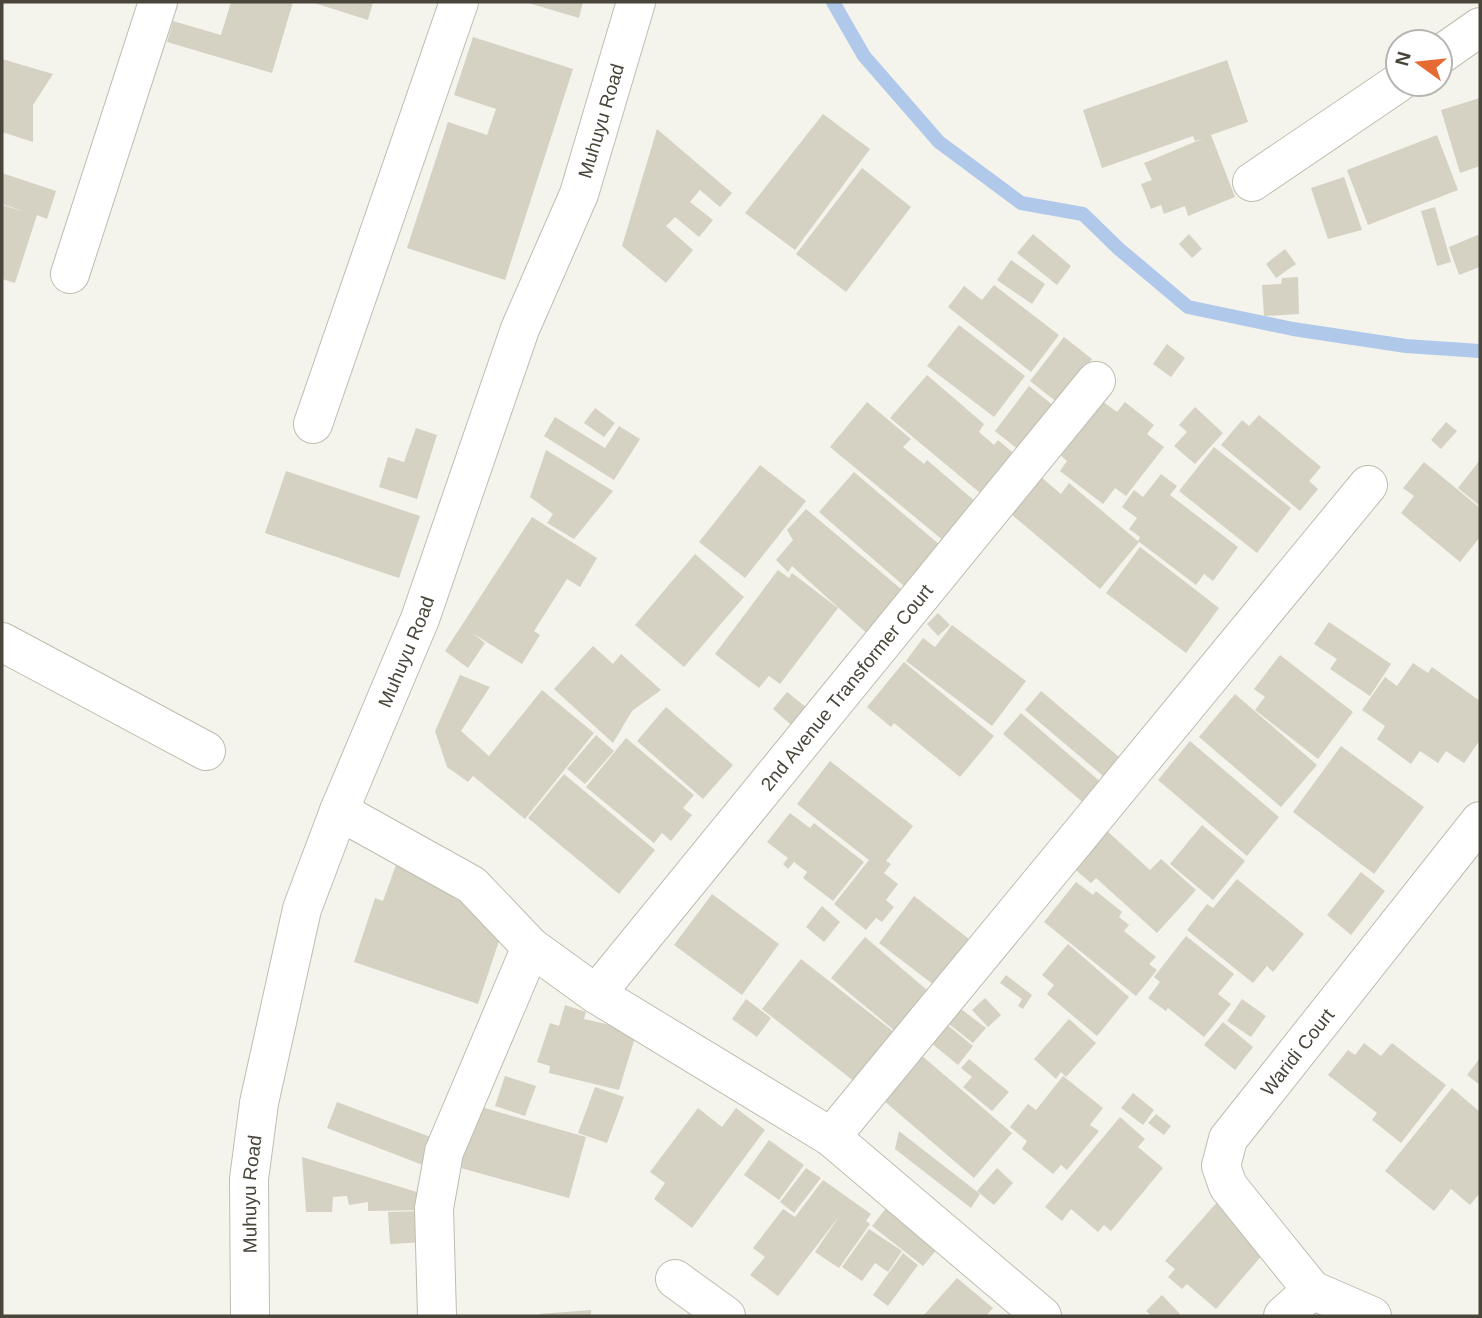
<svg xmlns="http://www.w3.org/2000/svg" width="1482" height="1318" viewBox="0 0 1482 1318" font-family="Arial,sans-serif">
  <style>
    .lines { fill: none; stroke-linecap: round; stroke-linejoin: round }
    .stream { stroke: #b0c9ea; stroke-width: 14 }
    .building { fill: #d5d1c3 }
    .minor-casing { stroke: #bfbdb0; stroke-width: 40 }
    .minor { stroke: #fff; stroke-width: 38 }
    .labels { text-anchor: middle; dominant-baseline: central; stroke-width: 5; stroke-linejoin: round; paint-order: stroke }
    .street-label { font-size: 19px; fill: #49453a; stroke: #fff }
  </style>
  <rect width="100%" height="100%" fill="#f5f4ec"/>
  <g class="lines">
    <!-- stream -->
    <path class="stream" d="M833 2 864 56 939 142 1021 203 1083 214 1119 249 1188 307 1293 329 1406 346 1480 351"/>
  </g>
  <!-- building -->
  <path class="building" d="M231 2H293L272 73 167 42 173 21 221 35Z
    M311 2H373L368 20Z
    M525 2H583L579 18Z
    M473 37 573 69 505 280 407 248 448 122 487 135 496 109 454 95Z
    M2 59 53 74 33 105V142L2 132Z
    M1227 60 1248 122 1211 135 1235 197 1188 216 1185 206 1164 214 1161 205 1151 209 1141 184 1152 180 1144 163 1204 138 1195 141 1193 136 1102 168 1083 110Z
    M1480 98V166L1460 173 1441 110Z
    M823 114 870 149 795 250 745 213Z
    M657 129 732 193 720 207 700 190 690 202 713 220 699 237 675 217 666 226 693 250 666 283 622 246Z
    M1437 135 1458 190 1368 225 1347 170Z
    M862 168 911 207 846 292 796 254Z
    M2 173 56 191 47 219 37 215 15 283 2 279V205L29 213 2 204Z
    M1344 177 1362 230 1328 239 1311 188Z
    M1435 207 1451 262 1437 266 1421 211Z
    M1033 234 1071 266 1057 285 1017 253Z
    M1189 234 1202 249 1192 258 1179 244Z
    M1480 234V267L1459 275 1449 247Z
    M1285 249 1296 264 1276 278 1266 264Z
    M1011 260 1045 284 1032 304 997 280Z
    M1298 277 1299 314 1264 316 1262 285 1281 284 1282 278Z
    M994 285 1059 335 1031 372 948 307 964 286 982 300Z
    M959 325 1025 376 994 417 927 366Z
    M1064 337 1092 359 1058 403 1030 381Z
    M1167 344 1185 358 1171 377 1153 364Z
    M927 375 984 424 979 432 994 445 998 440 1018 457 985 497 890 418Z
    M1029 386 1059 410 1024 454 995 431Z
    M1102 401 1117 412 1125 402 1154 425 1147 434 1164 447 1126 496 1115 488 1103 504 1060 471 1067 461 1060 455Z
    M867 402 911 439 903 447 924 464 927 460 976 502 944 541 830 447Z
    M1195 407 1223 433 1195 464 1174 446 1187 432 1179 425Z
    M595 408 615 423 604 437 584 423Z
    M1259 415 1321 467 1309 481 1318 489 1300 511 1221 445 1242 420 1249 426Z
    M555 417 605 448 619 426 640 439 614 480 544 436Z
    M1446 422 1457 431 1441 449 1431 440Z
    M416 428 437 435 417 499 379 487 388 457 404 462Z
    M1214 447 1291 508 1257 553 1179 491Z
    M546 450 613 491 574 539 547 523 553 514 530 497Z
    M1480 460V506L1458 488Z
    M1424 462 1480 508V537L1460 562 1401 513 1414 496 1403 488Z
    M760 465 806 501 745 578 699 542Z
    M286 471 420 516 399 578 265 533Z
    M854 472 947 551 911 592 819 512Z
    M1161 474 1177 486 1170 495 1238 547 1213 581 1204 574 1196 585 1138 541 1140 537 1129 529 1137 518 1122 507 1134 490 1143 497Z
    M1041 477 1061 494 1069 483 1139 542 1100 589 1011 514Z
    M806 509 907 594 871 637 792 566 788 572 776 560 793 540 787 530Z
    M532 517 597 558 580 587 567 579 534 631 540 635 522 664 472 633 485 643 468 668 445 651Z
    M1140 547 1219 608 1186 653 1106 593Z
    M695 554 744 597 684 667 635 625Z
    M778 570 789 578 792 573 838 608 780 684 769 676 759 688 715 654Z
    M938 613 950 625 938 636 927 624Z
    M1329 622 1391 664 1370 696 1330 669 1337 659 1314 644Z
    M952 625 1026 681 992 726 906 661 923 638 935 647Z
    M593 646 613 664 621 654 661 690 632 711 613 743 554 689Z
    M1280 655 1353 712 1318 759 1255 710 1265 697 1254 689Z
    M904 662 994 736 960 777 894 723 891 727 867 707Z
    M1413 663 1428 673 1432 667 1480 701V740L1464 763 1446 751 1438 763 1420 751 1411 764 1377 739 1385 726 1362 710 1385 677 1397 686Z
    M460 675 490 687 461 731 489 756 542 690 594 733 525 819 473 776 468 782 447 767 435 731Z
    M1041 691 1125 762 1109 781 1025 710Z
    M787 692 812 712 797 730 773 709Z
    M1235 694 1317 765 1281 807 1199 737Z
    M666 707 733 765 703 799 637 741Z
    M1021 713 1104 785 1086 805 1003 734Z
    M596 735 614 751 585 784 567 769Z
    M626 738 694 795 683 808 692 815 671 841 662 833 654 843 586 787Z
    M1190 741 1279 817 1247 856 1158 780Z
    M1341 746 1424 807 1374 874 1293 812Z
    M830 761 913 826 886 861 891 864 884 873 898 884 886 900 894 907 882 922 876 918 866 930 834 904 869 860 797 804Z
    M564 774 655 850 619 894 528 818Z
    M790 813 810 828 814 823 864 862 833 901 803 878 807 872 794 862 788 869 783 864 788 858 767 842Z
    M1202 825 1245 861 1213 900 1170 864Z
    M1106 830 1150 870 1161 859 1196 890 1157 933 1096 878 1091 883 1072 867Z
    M397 862 461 883 455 899 496 913 505 923 478 1004 354 962 375 898 383 901Z
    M1361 872 1385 891 1351 935 1327 915Z
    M1237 879 1304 934 1273 972 1267 966 1253 983 1187 930 1207 904 1213 908Z
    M1076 882 1093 895 1096 891 1122 912 1119 917 1129 925 1124 931 1156 957 1149 964 1157 970 1136 996 1044 922Z
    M712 894 779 944 742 995 674 945Z
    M914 896 969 939 934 985 879 943Z
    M822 906 840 922 824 942 806 927Z
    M1186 936 1234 974 1218 994 1231 1004 1204 1037 1168 1008 1166 1011 1148 998 1160 982 1154 977Z
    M865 937 934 996 901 1036 831 978Z
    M1068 944 1129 997 1097 1036 1047 994 1054 985 1042 975Z
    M801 959 894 1032 855 1082 762 1009Z
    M1006 975 1032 995 1023 1009 1018 1006 1022 999 1000 983Z
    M985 998 1001 1015 988 1027 972 1010Z
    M746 999 771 1018 757 1037 732 1019Z
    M1242 999 1266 1016 1251 1037 1227 1021Z
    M565 1005 586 1012 584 1019 637 1031 619 1090 549 1073 550 1066 537 1062 550 1023 559 1026Z
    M961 1009 986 1028 973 1043 949 1024Z
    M1069 1019 1096 1043 1066 1077 1061 1072 1056 1079 1034 1059Z
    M1223 1022 1253 1047 1235 1070 1204 1045Z
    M945 1023 973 1046 958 1065 930 1042Z
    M1364 1043 1381 1056 1392 1043 1446 1085 1401 1143 1372 1120 1377 1113 1328 1075 1348 1050 1355 1055Z
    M921 1055 1012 1133 974 1178 882 1099Z
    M1480 1058V1085L1467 1075Z
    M969 1059 1009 1092 992 1111 963 1087 972 1077 961 1068Z
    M505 1076 536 1086 525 1116 495 1106Z
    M1063 1076 1103 1108 1090 1125 1099 1131 1067 1170 1061 1165 1053 1174 1022 1149 1027 1141 1010 1127 1028 1104 1036 1110Z
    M595 1087 624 1097 607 1143 578 1133Z
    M1452 1088 1480 1112V1193L1470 1205 1451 1189 1434 1211 1385 1171Z
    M1133 1093 1154 1110 1143 1125 1121 1108Z
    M337 1102 444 1142 433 1169 327 1128Z
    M467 1103 586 1137 569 1198 450 1165Z
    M698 1108 722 1127 736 1108 765 1130 692 1228 654 1199 665 1183 650 1172Z
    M1156 1114 1171 1126 1164 1135 1148 1123Z
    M1120 1117 1145 1139 1138 1147 1163 1168 1111 1231 1104 1225 1098 1232 1071 1209 1062 1221 1045 1207Z
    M899 1131 980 1194 971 1208 895 1149Z
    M769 1140 804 1165 779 1200 744 1175Z
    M302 1157 430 1196 428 1210 368 1211V1202L349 1205 347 1196 333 1197 332 1212H306Z
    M806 1168 821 1178 794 1213 780 1202Z
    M997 1168 1013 1183 994 1205 977 1191Z
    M823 1180 871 1214 866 1221 870 1224 839 1268 815 1252 840 1215 778 1296 750 1275 765 1257 753 1248 783 1209 795 1217Z
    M1219 1200 1270 1246 1216 1309 1187 1284 1182 1289 1168 1277 1175 1269 1165 1261Z
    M887 1207 938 1248 923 1266 872 1226Z
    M425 1211 426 1242 390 1244 388 1212Z
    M869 1229 902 1251 888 1272 875 1263 862 1281 842 1267Z
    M903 1253 918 1265 888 1306 873 1295Z
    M957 1278 993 1308 986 1316H923Z
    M1162 1295 1180 1314 1178 1316H1152L1146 1311Z
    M591 1310V1316H539V1314Z"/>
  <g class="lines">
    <defs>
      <g id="minor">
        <path d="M1440 55 1480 27"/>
        <path d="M1252 182 1398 83"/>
        <path d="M70 274 158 2"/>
        <path d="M313 424 459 2"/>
        <path d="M2 642 206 751"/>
        <path d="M339 811 472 885 531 947 596 994 831 1137 1042 1316"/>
        <path id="s1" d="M596 994 1096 381"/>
        <path d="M831 1137 1368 485"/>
        <path d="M675 1279 726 1316"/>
        <path id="s2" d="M1312 1290 1228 1186 1221 1166 1228 1139 1480 821"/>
        <path id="s3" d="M250 1316 249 1179 259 1103 302 909 339 811 420 619 520 329 579 194 636 2"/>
        <path d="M437 1316 434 1208 444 1152 531 947"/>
        <path d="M1283 1316 1312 1290 1372 1316"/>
      </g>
    </defs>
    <!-- minor casing -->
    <use href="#minor" class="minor-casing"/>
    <!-- minor -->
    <use href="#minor" class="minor"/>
  </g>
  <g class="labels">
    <!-- street labels -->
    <g class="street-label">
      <text stroke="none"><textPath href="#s3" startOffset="1256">Muhuyu Road</textPath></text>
      <text stroke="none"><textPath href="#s3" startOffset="690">Muhuyu Road</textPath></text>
      <text stroke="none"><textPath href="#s1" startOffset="396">2nd Avenue Transformer Court</textPath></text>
      <text stroke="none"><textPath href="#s2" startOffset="294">Waridi Court</textPath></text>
      <text stroke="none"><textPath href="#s3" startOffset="122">Muhuyu Road</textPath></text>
    </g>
  </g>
  <!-- border -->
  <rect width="1482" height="1318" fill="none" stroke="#49453a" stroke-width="7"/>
  <!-- north arrow -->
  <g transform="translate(1419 63) rotate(285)"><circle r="33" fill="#ffffff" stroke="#b6b5b0" stroke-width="2"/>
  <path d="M0-5L12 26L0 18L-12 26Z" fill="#e56b33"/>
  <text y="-10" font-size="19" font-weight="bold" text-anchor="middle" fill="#49453a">N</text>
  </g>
</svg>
